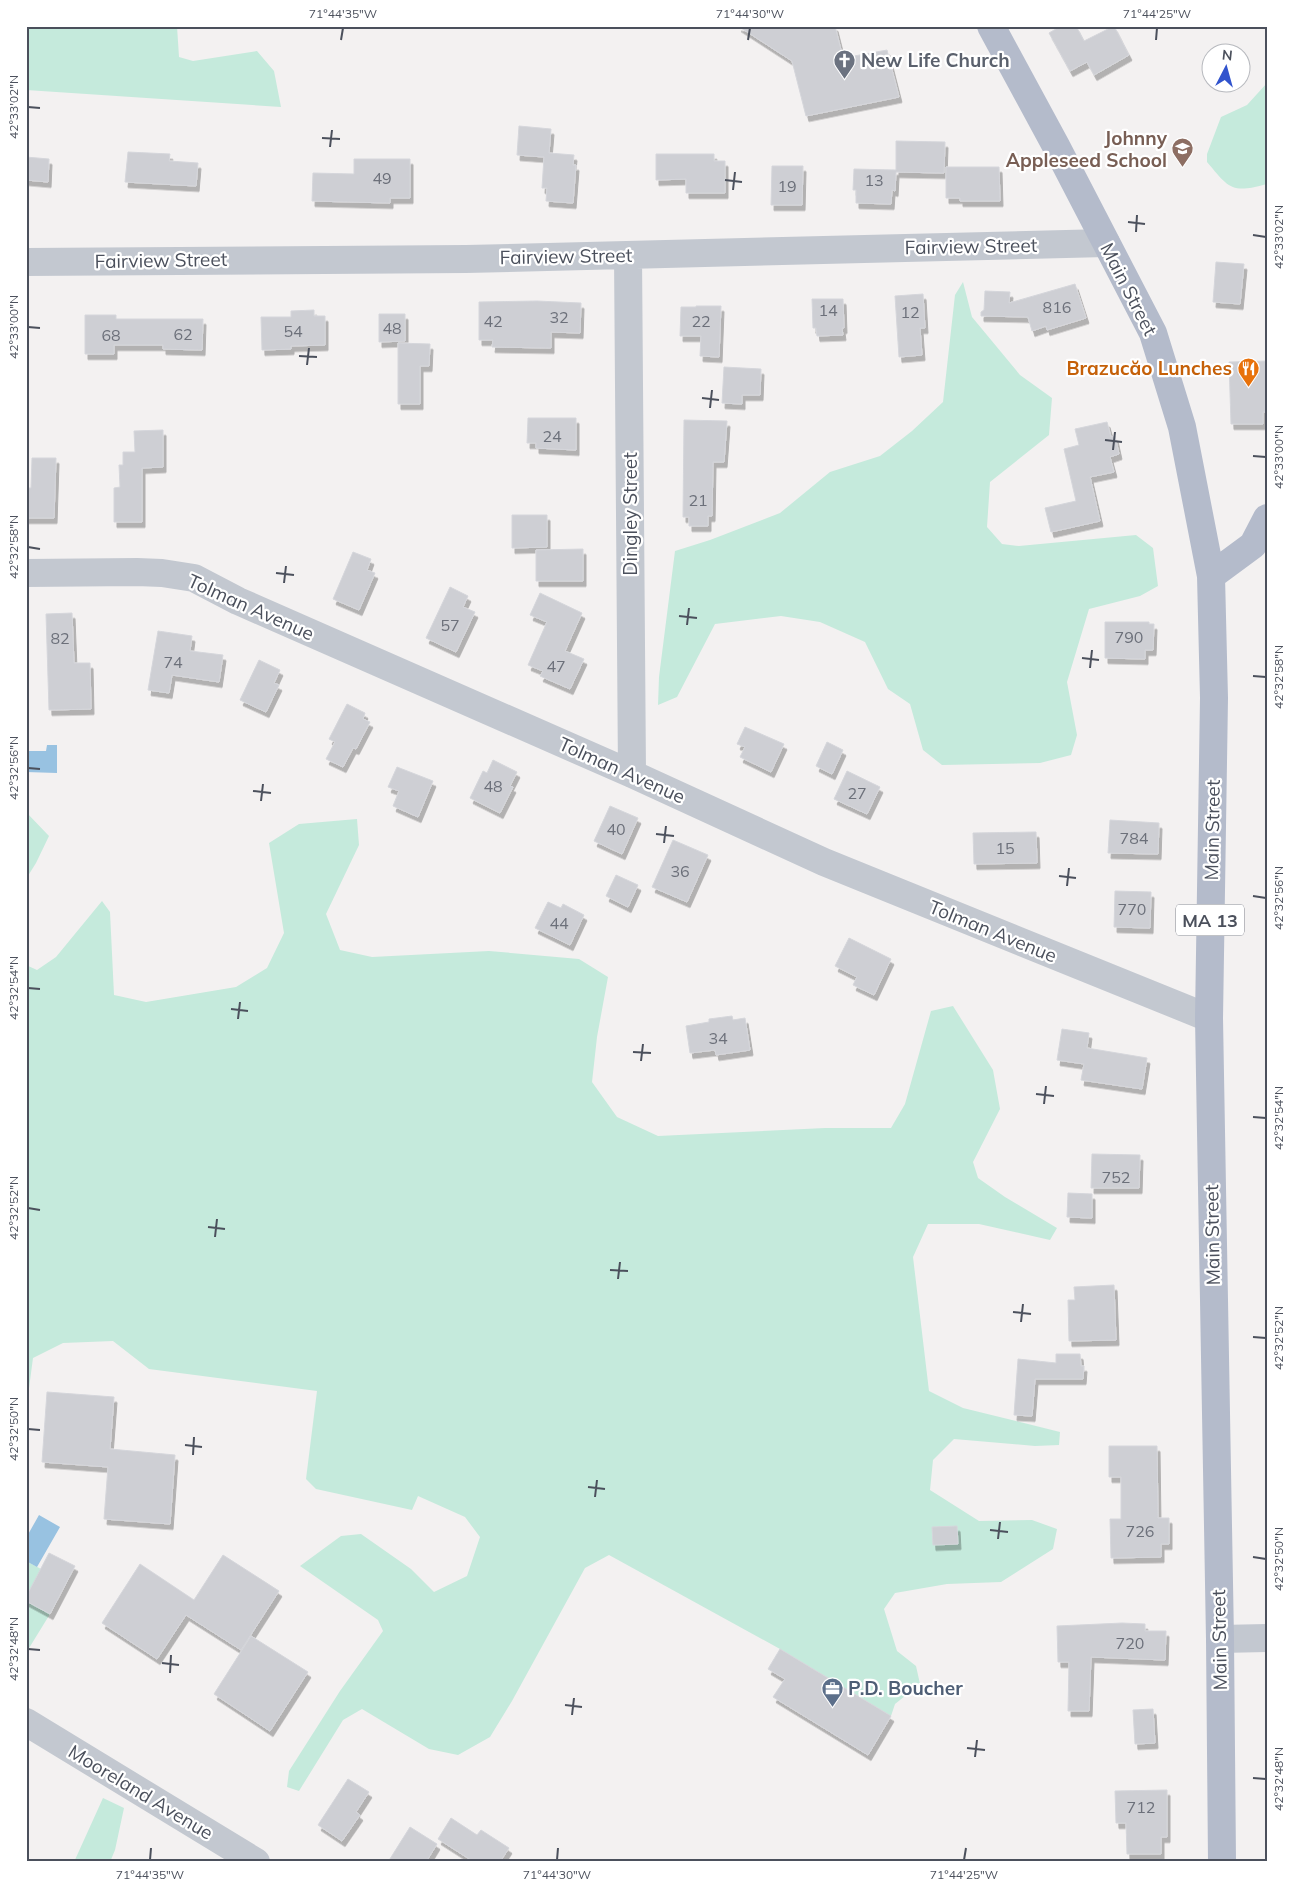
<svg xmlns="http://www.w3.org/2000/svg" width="1293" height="1888" viewBox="0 0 1293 1888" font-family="Mulish,sans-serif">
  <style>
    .green { fill: #c5eadc }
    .water { fill: #98c2e1 }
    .building { fill: #cecfd4; stroke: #d5d6db; filter: url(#shadow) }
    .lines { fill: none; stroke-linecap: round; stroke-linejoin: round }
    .minor { stroke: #c3c8d0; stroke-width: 28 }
    .major { stroke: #b4bbcb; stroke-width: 28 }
    .ticks { fill: none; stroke: #4b505c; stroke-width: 2 }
    .labels { text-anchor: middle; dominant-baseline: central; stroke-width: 4.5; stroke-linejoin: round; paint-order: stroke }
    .number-label { font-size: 16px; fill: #6c707a }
    .shield { fill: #fff; stroke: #81848d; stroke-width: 1 }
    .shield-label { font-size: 18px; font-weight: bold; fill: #4b505c }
    .worship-label { font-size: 19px; font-weight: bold; fill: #5b616d; stroke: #fff; text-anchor: start }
    .education-label { font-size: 19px; font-weight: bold; fill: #785e54; stroke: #fff; text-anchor: end }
    .street-label { font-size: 19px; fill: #4b505c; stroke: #fff }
    .food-label { font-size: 19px; font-weight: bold; fill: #c56008; stroke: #fff; text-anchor: end }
    .service-label { font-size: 19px; font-weight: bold; fill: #4e5e75; stroke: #fff; text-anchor: start }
    .neatline { fill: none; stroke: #4b505c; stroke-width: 2 }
    .ticks-label { font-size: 12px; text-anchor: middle; fill: #4b505c }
  </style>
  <defs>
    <filter id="shadow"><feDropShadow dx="3" dy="5.5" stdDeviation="0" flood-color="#0004"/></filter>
  </defs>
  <rect width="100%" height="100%" fill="#f3f1f1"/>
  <!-- green -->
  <path class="green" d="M26 26H177L179 57 193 61 257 51 274 71 281 107 26 90Z
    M1267 83V184C1231 194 1229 188 1207 162V154L1221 117 1247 105Z
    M963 282 972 317 1020 375 1052 398 1049 435 990 482 987 527 1002 544 1019 546 1136 535 1153 548 1158 586 1140 596 1089 609 1067 682 1077 735 1071 755 1040 763 942 765 923 750 910 704 888 689 865 642 820 622 781 616 715 624 677 697 658 705 659 677 675 551 710 540 780 513 830 472 880 456 912 431 943 402 955 295Z
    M26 812 49 836 36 863 26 879Z
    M357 819 359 845 326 914 340 950 372 957 489 951 579 959 608 977 597 1037 592 1082 617 1117 658 1136 825 1128H891L905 1104 931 1011 953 1006 993 1070 1000 1109 973 1162 978 1178 1005 1197 1057 1228 1050 1240 979 1224H928L913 1257 929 1391 963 1408 1060 1432 1059 1445 1035 1446 954 1439 933 1460 930 1490 979 1521 1032 1520 1057 1529 1053 1549 1001 1582 947 1584 895 1593 884 1609 897 1651 916 1666 920 1684 895 1704 891 1716 780 1649 609 1555 585 1568 512 1701 490 1737 458 1755 429 1749 362 1709 343 1720 299 1791 287 1787 289 1771 340 1691 383 1631 378 1620 300 1566 341 1536 361 1534 411 1569 434 1592 467 1576 480 1537 465 1517 418 1496 412 1510 316 1489 306 1479 317 1391 149 1369 113 1341 63 1343 33 1358 26 1411V965L37 970 56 957 102 901 110 912 114 995 146 1002 236 987 267 968 284 933 269 843 299 824Z
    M26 1561 41 1569 26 1597Z
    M26 1601 50 1614 26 1653Z
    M103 1798 124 1808 115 1850 110 1862H74Z"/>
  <!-- water -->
  <path class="water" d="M47 745H57V773L26 772V751H46Z
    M39 1515 60 1527 37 1567 26 1561V1538Z"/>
  <!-- building -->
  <path class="building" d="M738 26H835L843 58 887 50 899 97 806 116 792 61Z
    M1061 26H1076L1084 41 1114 26 1129 55 1094 75 1087 62 1070 71 1049 33Z
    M519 126 551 129 549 153 574 155 573 165H576L573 203 546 201 547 188H542L544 157 517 155Z
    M896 141 945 142 944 173 896 172 895 191 892 190 891 204 856 203V190H853L854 169 896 170Z
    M128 152 170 154 169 161 198 163 196 186 125 182Z
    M656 154H714V161H725V193H686V179L656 180Z
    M26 157 49 159 48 182 26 180Z
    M354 159H410V198H390V203L312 201 313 173 354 174Z
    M772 166H803L802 205H771Z
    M946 167H999L1000 201H960V198H946Z
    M1216 262 1244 264 1240 304 1213 302Z
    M1075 284 1086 318 1047 330 1046 326 1032 331 1028 317 981 316V312L984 310 985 291 1010 292 1009 303Z
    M923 294 925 328H920L922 355 899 357 895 296Z
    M812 299H843L844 328H842L843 335 817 336 816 328H813Z
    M537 301 581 303 580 333 551 332V348L492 347 493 340H479V302Z
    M696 306H721L719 357 700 356 701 336H680L681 307H696Z
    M314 310V316H325V345L291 346V349L262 350 261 317H291V311Z
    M379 314H405V341L379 342Z
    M85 315H116V319H203L202 350 163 349V345H114V354H85Z
    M398 343 430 344 429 366H420V404H398Z
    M1267 361V412H1263V424H1231L1229 362Z
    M724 367 761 369 760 395H742V404L722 403Z
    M528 418H576V450L536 448V443H527Z
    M684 420 727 421 724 462H713L712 516H708V526H689V517H683Z
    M1107 422 1111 437 1115 436 1119 454 1110 457 1114 472 1090 477 1100 521 1051 532 1045 508 1076 501 1064 449 1079 445 1075 429Z
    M163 430V467L142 468V522H114V488L120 487 119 465H123V452H135L134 431Z
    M32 458H56L54 518H26L27 488H31Z
    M512 515H547V547L512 548Z
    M583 549V581H536V550Z
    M353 552 371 559 367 570 375 573 359 610 333 599Z
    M450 587 468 596 463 607 475 612 456 652 426 638Z
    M540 593 582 613 565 651 584 659 570 689 540 676 543 671 528 665 547 622 530 615Z
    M72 613 74 663H90L91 709 49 710 46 614Z
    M1105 622H1149V624H1154L1153 650H1145V659L1105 658Z
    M158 631 192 636 190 651 223 655 219 682 172 675 169 693 148 690Z
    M259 660 280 670 274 683 279 685 266 712 240 700Z
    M347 704 365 713 363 719 370 722 356 749 353 748 343 767 326 759 335 742 329 739Z
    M745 727 784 744 771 772 740 757 745 747 737 744Z
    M827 742 843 750 832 774 816 766Z
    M493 760 517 772 510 786 513 787 500 813 470 798 483 771 487 773Z
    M397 767 433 781 418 817 393 806 399 791 388 787Z
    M847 771 880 787 867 814 834 799Z
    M610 806 638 818 622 854 594 841Z
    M1110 820 1159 823 1158 854 1108 853Z
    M1036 832 1037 863 974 864 973 833Z
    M673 840 708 855 687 902 652 887Z
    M616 875 638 885 628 907 606 896Z
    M1115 891 1151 892 1150 928 1114 927Z
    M548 902 561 908 563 904 584 915 570 945 535 928Z
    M849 938 891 959 874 995 853 985 857 977 835 966Z
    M732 1016 733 1020 745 1018 750 1050 716 1055 715 1050 690 1053 686 1026 709 1022V1019Z
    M1062 1029 1089 1033 1087 1048 1147 1058 1142 1089 1081 1080 1084 1064 1057 1060Z
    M1092 1154 1140 1155 1139 1188H1091Z
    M1068 1193 1092 1194V1218L1067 1217Z
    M1114 1285 1116 1340 1069 1341 1068 1300H1075L1074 1287Z
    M1056 1354H1080L1081 1366H1084L1083 1379H1035L1032 1416 1014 1415 1018 1359 1056 1363Z
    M47 1392 114 1397 110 1449 175 1455 170 1524 104 1519 108 1467 42 1462Z
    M1109 1446H1157L1158 1518H1169V1544H1161V1557L1111 1558 1110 1519H1121V1477H1109Z
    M957 1526 958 1544 933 1545 932 1527Z
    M49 1553 75 1566 50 1614 26 1601V1597Z
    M223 1555 279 1591 241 1650 186 1615 157 1659 102 1623 140 1564 194 1600Z
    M1122 1623 1145 1624V1631H1166L1165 1660 1091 1657 1089 1711H1068L1069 1662H1058L1057 1626Z
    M251 1636 308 1672 270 1731 214 1694Z
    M780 1649 891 1716 868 1755 773 1697 785 1679 768 1669Z
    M1153 1709 1155 1743 1135 1744 1133 1710Z
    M348 1779 369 1792 356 1812 360 1815 342 1841 318 1825Z
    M1167 1790V1837H1161V1854H1127L1126 1823H1116L1115 1791Z
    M451 1818 477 1835 481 1830 509 1848 500 1862H474L438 1839Z
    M410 1827 437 1844 426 1862H388Z"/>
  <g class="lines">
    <!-- minor -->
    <path class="minor" d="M628 255 632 774
      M26 262 466 259 1106 243
      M26 573 137 572 162 573 194 578 238 601 632 774 824 862 1209 1018
      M1220 1639 1267 1638
      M26 1722 256 1862"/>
    <!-- major -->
    <path class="major" d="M991 26 1056 146 1153 333 1182 427 1211 576 1214 698 1209 1018 1220 1639 1222 1862
      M1211 576 1253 545 1267 518"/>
  </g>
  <!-- ticks -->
  <path class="ticks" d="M341 40 343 28M748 40 750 28M1156 40 1157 28M28 107 40 108M322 138 340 139M330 147 332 130M725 180 742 182M733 190 735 172M1128 222 1145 224M1136 232 1137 215M1253 235 1266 237M28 327 40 328M299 356 317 357M307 365 309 348M702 398 719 400M710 408 712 390M1105 440 1122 442M1113 450 1115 432M1253 456 1266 457M28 547 40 549M276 573 294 575M284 583 286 566M679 616 697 618M687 625 689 608M1082 658 1099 660M1090 668 1092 650M1253 676 1266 677M28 768 40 769M253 791 271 793M261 801 263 784M656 834 674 836M664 843 666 826M1059 876 1076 878M1067 886 1069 868M1253 896 1266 898M28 988 40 989M231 1009 248 1011M238 1019 240 1002M633 1052 651 1053M641 1061 643 1044M1036 1094 1054 1096M1044 1104 1046 1086M1253 1117 1266 1118M28 1208 40 1210M208 1227 225 1229M215 1237 217 1219M610 1270 628 1271M618 1279 620 1262M1013 1312 1031 1314M1021 1322 1023 1304M1253 1337 1266 1338M28 1429 40 1430M185 1445 202 1447M193 1455 194 1437M588 1487 605 1489M595 1497 597 1480M990 1530 1008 1532M998 1539 1000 1522M1253 1557 1266 1559M28 1649 40 1650M162 1663 179 1665M170 1673 171 1655M565 1705 582 1707M572 1715 574 1698M967 1748 985 1750M975 1757 977 1740M1253 1778 1266 1779M150 1860 151 1848M557 1860 558 1848M964 1860 966 1848"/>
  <!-- icons -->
  <defs>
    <symbol id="church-pin" viewBox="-11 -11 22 30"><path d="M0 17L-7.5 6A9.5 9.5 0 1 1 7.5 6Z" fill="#6b7280" stroke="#fff"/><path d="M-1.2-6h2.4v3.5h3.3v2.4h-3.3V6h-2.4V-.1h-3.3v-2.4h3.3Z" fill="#fff"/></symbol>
    <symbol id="school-pin" viewBox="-11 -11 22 30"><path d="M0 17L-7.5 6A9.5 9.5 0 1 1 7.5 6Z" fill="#8d6e63" stroke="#fff"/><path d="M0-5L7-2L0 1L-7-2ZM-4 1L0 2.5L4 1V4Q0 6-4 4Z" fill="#fff"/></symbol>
    <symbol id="restaurant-pin" viewBox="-11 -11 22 30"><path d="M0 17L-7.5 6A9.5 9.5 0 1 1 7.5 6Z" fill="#e8710a" stroke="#fff"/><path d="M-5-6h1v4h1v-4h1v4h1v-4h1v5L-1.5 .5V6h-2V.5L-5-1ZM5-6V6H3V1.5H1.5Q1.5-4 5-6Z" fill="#fff"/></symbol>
    <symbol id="office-pin" viewBox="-11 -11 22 30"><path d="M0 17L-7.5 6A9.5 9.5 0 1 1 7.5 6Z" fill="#5c6f8a" stroke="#fff"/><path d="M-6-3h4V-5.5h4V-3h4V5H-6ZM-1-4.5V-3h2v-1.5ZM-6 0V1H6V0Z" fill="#fff"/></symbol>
  </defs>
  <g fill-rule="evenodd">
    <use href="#church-pin" x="832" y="48" width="25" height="34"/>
    <use href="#school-pin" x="1170" y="136" width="25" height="34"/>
    <use href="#restaurant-pin" x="1236" y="356" width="25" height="34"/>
    <use href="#office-pin" x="820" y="1676" width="25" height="34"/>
  </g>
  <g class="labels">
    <!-- number labels -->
    <g class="number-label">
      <text x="382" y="178">49</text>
      <text x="874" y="180">13</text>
      <text x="787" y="186">19</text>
      <text x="1057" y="307">816</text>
      <text x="828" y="310">14</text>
      <text x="910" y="312">12</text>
      <text x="559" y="317">32</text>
      <text x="493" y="321">42</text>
      <text x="701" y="321">22</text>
      <text x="392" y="328">48</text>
      <text x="293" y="331">54</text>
      <text x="183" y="334">62</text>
      <text x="111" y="335">68</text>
      <text x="552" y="436">24</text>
      <text x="698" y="500">21</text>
      <text x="450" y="625">57</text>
      <text x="1129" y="637">790</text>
      <text x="60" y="638">82</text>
      <text x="173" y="662">74</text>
      <text x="556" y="666">47</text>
      <text x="493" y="786">48</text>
      <text x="857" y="793">27</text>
      <text x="616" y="829">40</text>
      <text x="1134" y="838">784</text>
      <text x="1005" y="848">15</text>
      <text x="680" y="871">36</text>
      <text x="1132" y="909">770</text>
      <text x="559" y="923">44</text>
      <text x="718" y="1038">34</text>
      <text x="1116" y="1177">752</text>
      <text x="1140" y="1531">726</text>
      <text x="1130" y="1643">720</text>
      <text x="1141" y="1807">712</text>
    </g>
    <!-- shield labels -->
    <rect class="shield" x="1176" y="904.5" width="68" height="31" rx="4"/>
    <g class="shield-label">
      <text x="1210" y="920">MA 13</text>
    </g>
    <!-- worship labels -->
    <g class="worship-label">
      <text x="861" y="60">New Life Church</text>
    </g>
    <!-- education labels -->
    <g class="education-label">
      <text x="1167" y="138">Johnny<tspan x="1167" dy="22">Appleseed School</tspan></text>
    </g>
    <!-- street labels -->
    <g class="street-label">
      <text transform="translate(971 246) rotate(-1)">Fairview Street</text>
      <text transform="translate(566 256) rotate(-1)">Fairview Street</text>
      <text transform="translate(161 260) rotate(-1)">Fairview Street</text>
      <text transform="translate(1129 289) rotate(63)">Main Street</text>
      <text transform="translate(630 514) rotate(-90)">Dingley Street</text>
      <text transform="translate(251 607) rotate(24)">Tolman Avenue</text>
      <text transform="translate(622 770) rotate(24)">Tolman Avenue</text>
      <text transform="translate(1212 830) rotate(-89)">Main Street</text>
      <text transform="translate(993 931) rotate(22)">Tolman Avenue</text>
      <text transform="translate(1212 1235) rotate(-91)">Main Street</text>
      <text transform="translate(1219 1640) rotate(-91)">Main Street</text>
      <text transform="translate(141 1792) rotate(31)">Mooreland Avenue</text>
    </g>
    <!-- food labels -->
    <g class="food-label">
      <text x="1232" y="368">Brazucăo Lunches</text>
    </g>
    <!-- service labels -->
    <g class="service-label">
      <text x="848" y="1688">P.D. Boucher</text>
    </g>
  </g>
  <!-- border -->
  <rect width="1293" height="1888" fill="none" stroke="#ffffff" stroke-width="55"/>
  <!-- north arrow -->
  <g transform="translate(1226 68) rotate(6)"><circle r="24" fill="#ffffff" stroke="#b7b9be"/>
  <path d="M0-4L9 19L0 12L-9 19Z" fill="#3153cd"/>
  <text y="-8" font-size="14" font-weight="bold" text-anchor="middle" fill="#4b505c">N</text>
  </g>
  <rect x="28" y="28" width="1238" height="1832" class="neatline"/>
  <g class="ticks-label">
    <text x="343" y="18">71°44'35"W</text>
    <text x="750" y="18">71°44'30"W</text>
    <text x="1157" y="18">71°44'25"W</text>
    <text transform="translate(14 107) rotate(-90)" y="4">42°33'02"N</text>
    <text transform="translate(1279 237) rotate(-90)" y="4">42°33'02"N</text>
    <text transform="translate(14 327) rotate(-90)" y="4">42°33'00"N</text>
    <text transform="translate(1279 457) rotate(-90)" y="4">42°33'00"N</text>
    <text transform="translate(14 547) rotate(-90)" y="4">42°32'58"N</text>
    <text transform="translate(1279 677) rotate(-90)" y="4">42°32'58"N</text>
    <text transform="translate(14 768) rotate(-90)" y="4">42°32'56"N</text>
    <text transform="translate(1279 898) rotate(-90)" y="4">42°32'56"N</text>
    <text transform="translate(14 988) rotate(-90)" y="4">42°32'54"N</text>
    <text transform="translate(1279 1118) rotate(-90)" y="4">42°32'54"N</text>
    <text transform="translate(14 1208) rotate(-90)" y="4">42°32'52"N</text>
    <text transform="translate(1279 1338) rotate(-90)" y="4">42°32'52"N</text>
    <text transform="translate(14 1429) rotate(-90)" y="4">42°32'50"N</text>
    <text transform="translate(1279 1559) rotate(-90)" y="4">42°32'50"N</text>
    <text transform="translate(14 1649) rotate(-90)" y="4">42°32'48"N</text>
    <text transform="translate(1279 1779) rotate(-90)" y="4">42°32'48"N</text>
    <text x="150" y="1879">71°44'35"W</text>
    <text x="557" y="1879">71°44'30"W</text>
    <text x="964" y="1879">71°44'25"W</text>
  </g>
</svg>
